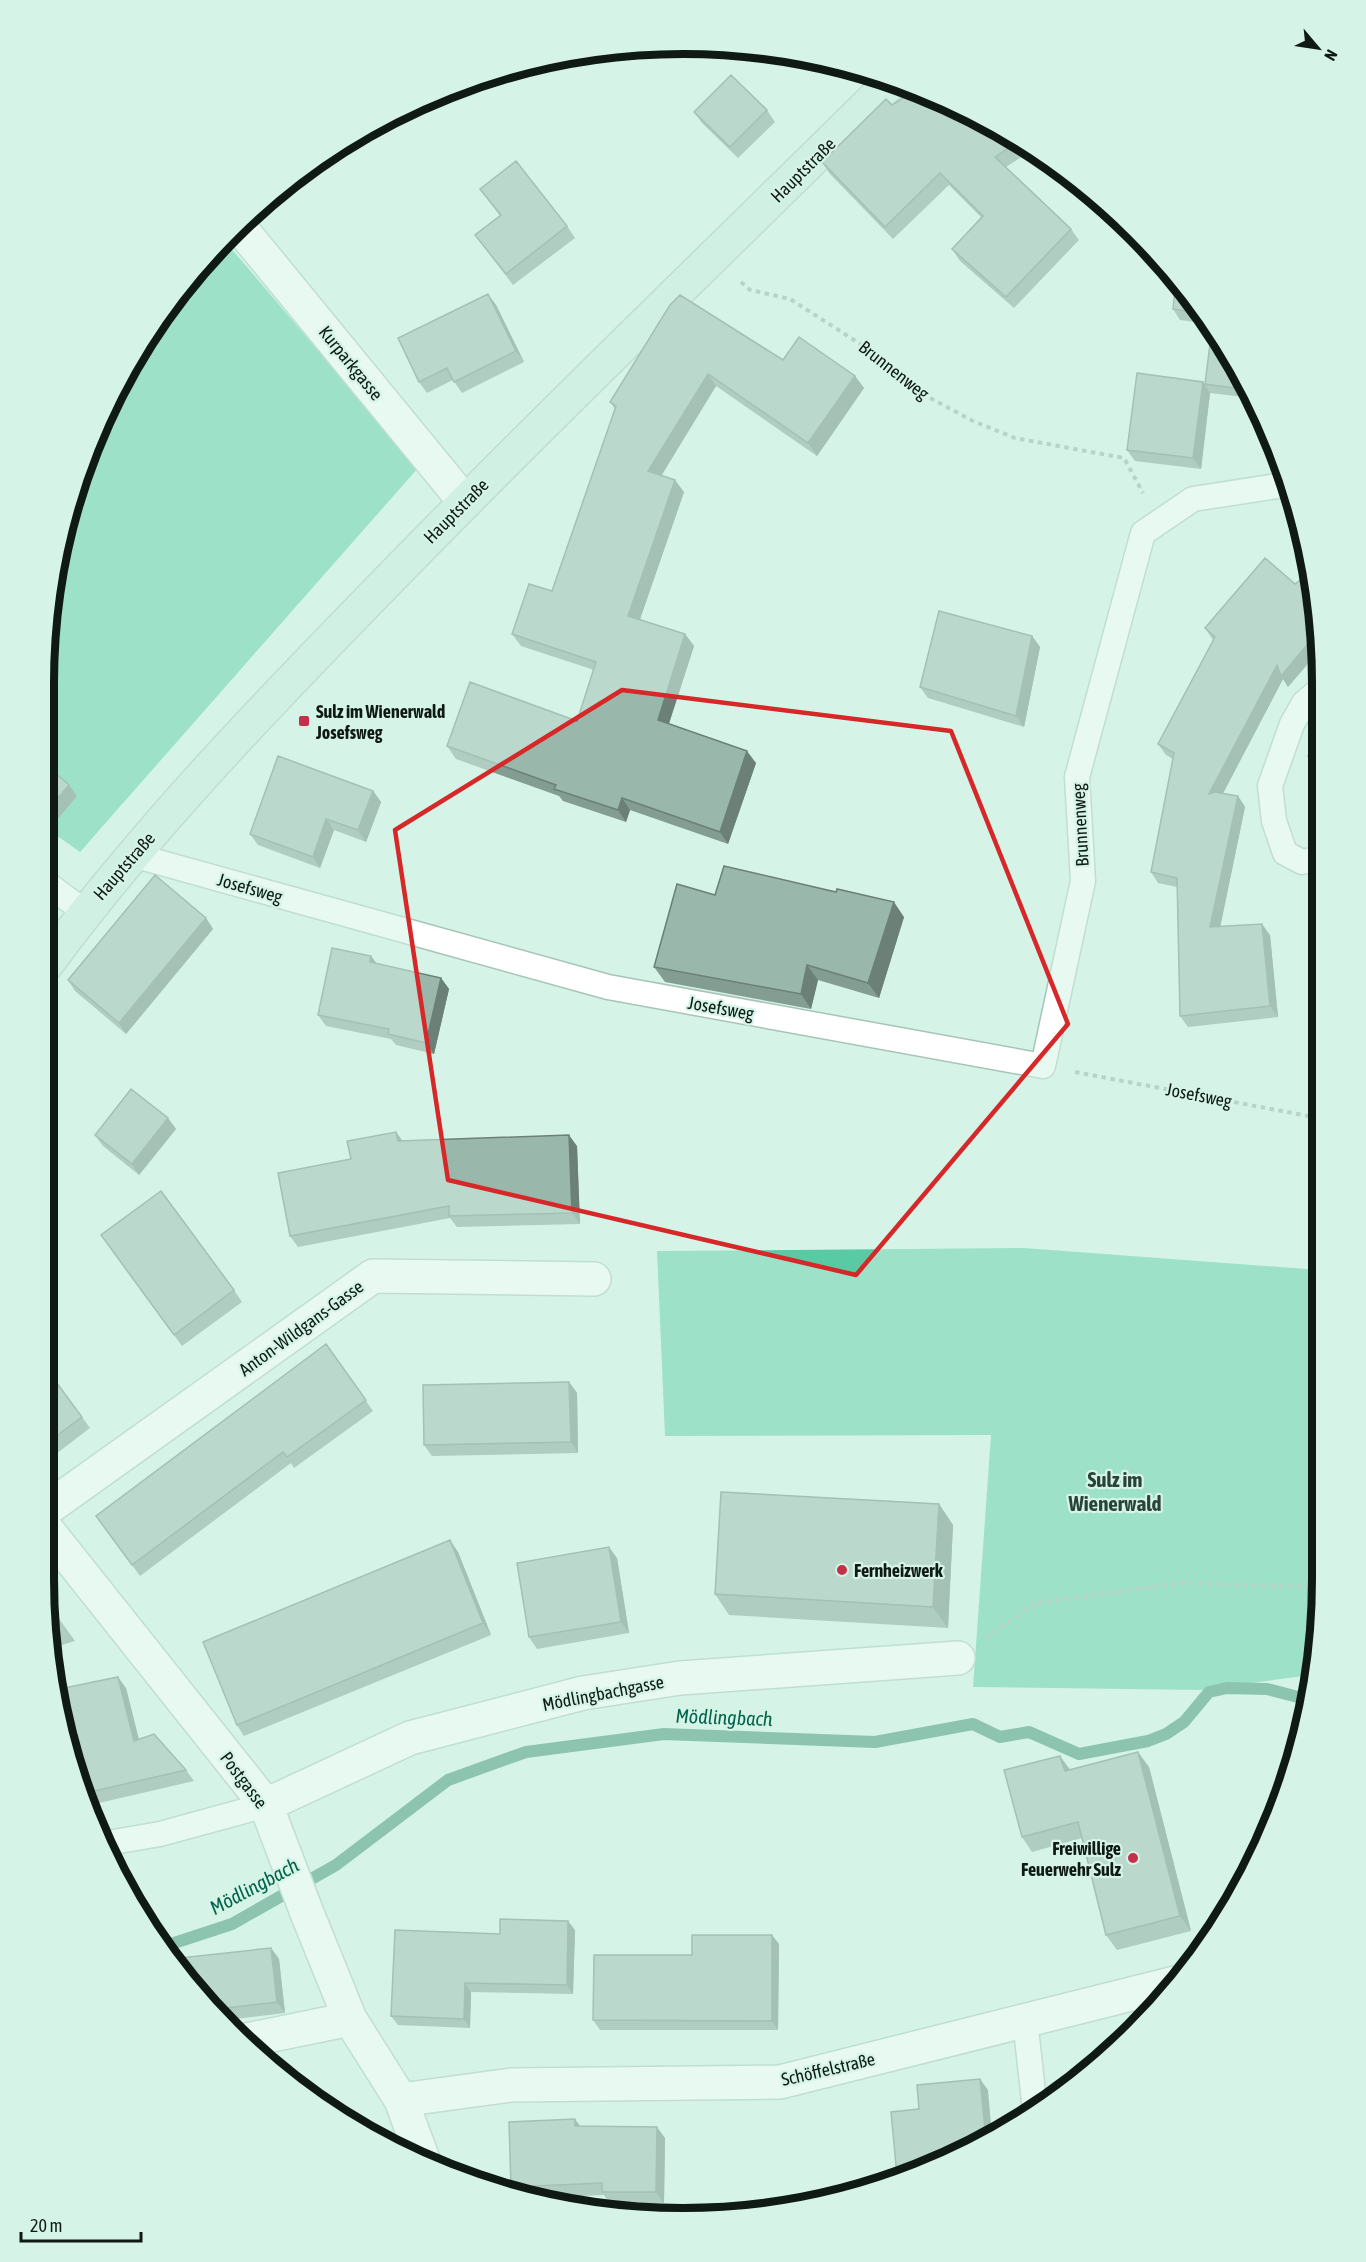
<svg xmlns="http://www.w3.org/2000/svg" width="1366" height="2262" viewBox="0 0 1366 2262" font-family="'Asap Condensed',sans-serif">
  <style>
    .forest { fill: #59cba4 }
    .lines { fill: none; stroke-linecap: round; stroke-linejoin: round }
    .stream { stroke: #358a6d; stroke-width: 12 }
    .lane-casing { stroke: #a6c4b7; stroke-width: 27 }
    .street-casing { stroke: #a6c4b7; stroke-width: 36 }
    .secondary-casing { stroke: #a6c4b7; stroke-width: 36 }
    .path { stroke: #95aea3; stroke-width: 4; stroke-dasharray: 4.5 4.5; stroke-linecap: butt }
    .lane { stroke: #fff; stroke-width: 24 }
    .street { stroke: #fff; stroke-width: 33 }
    .secondary { stroke: #caeadf; stroke-width: 33 }
    .wall { fill: #849d92 }
    .shaded-wall { fill: #6b8077 }
    .building { fill: #99b7aa; stroke: #6b8077; stroke-width: 1.5 }
    .marked { fill: none; stroke: #d62828; stroke-width: 4.5; stroke-linejoin: round }
    .poi-dot { fill: #c23147; stroke: #d5f4e7; stroke-width: 2 }
    .labels { text-anchor: middle; dominant-baseline: central; stroke-width: 4.5; stroke-linejoin: round; paint-order: stroke }
    .street-label { font-size: 18px; fill: #0f1a15; stroke: #d5f4e7 }
    .poi-label { font-size: 18px; font-weight: bold; fill: #0f1a15; stroke: #d5f4e7; text-anchor: start }
    .water-label { font-size: 20px; font-style: italic; fill: #02634a; stroke: #d5f4e7 }
    .quarter-label { font-size: 21px; font-weight: bold; fill: #294338; stroke: #d5f4e7 }
    .rim { fill: none; stroke: #0f1a15; stroke-width: 8 }
  </style>
  <rect width="100%" height="100%" fill="#d5f4e7"/>
  <!-- forest -->
  <path class="forest" d="M224 240 418 468 80 852 46 828 45 641 78 477 151 327Z
    M1024 1248 1320 1270V1455L1314 1465 1321 1503V1621L1310 1675 1200 1690 973 1687 991 1435 665 1436 657 1251Z"/>
  <g class="lines">
    <!-- stream -->
    <path class="stream" d="M162 1947 232 1924 336 1865 448 1780 526 1752 664 1734 875 1742 973 1724 1000 1737 1029 1732 1079 1754 1148 1741 1166 1734 1184 1722 1209 1692 1227 1688 1267 1689 1306 1699"/>
    <defs>
      <path id="lane" d="M1317 692 1304 703 1292 724 1270 786 1274 821 1285 853 1302 862 1318 859
        M133 855 608 987 1043 1066 1083 881 1077 777 1143 533 1193 499 1290 484
        M46 883 85 912
        M102 1844 160 1834 266 1805
        M1025 2020 1035 2110"/>
      <path id="street" d="M238 225 465 502
        M48 1508 373 1276 594 1279
        M48 1531 266 1805 307 1913 350 2019 401 2100 424 2162
        M266 1805 410 1738 583 1693 680 1678 958 1658
        M247 2040 350 2019
        M401 2100 511 2085 780 2082 1175 1983"/>
      <path id="secondary" d="M46 965C145 831 261 711 377 592 545 419 720 251 892 81"/>
    </defs>
    <!-- lane casing -->
    <use href="#lane" class="lane-casing"/>
    <!-- street casing -->
    <use href="#street" class="street-casing"/>
    <!-- secondary casing -->
    <use href="#secondary" class="secondary-casing"/>
    <!-- path -->
    <path class="path" d="M741 282 750 290 790 299 876 354 930 398 973 421 1015 438 1124 458 1143 493
      M1075 1072 1319 1118
      M986 1638 1035 1603 1182 1583 1321 1587"/>
    <!-- lane -->
    <use href="#lane" class="lane"/>
    <!-- street -->
    <use href="#street" class="street"/>
    <!-- secondary -->
    <use href="#secondary" class="secondary"/>
  </g>
  <!-- wall -->
  <path class="wall" d="M928 92 1034 149 1006 167 1071 229 1079 240 1014 308 960 261 952 249 981 217 949 185 893 239 830 174 822 162 892 105Z
    M767 110 775 122 738 158 702 123 694 112Z
    M480 189 567 226 575 238 513 285 475 235 500 216Z
    M1176 279 1209 324 1180 320 1173 309Z
    M496 305 524 362 462 393 453 380 427 393 419 382Z
    M670 305 783 360 855 376 864 388 817 456 716 386 661 475 684 492 640 619 685 634 694 646 669 724 756 763 728 844 630 810 626 822 563 801 559 796 456 759 447 746 577 721 594 670 521 646 512 634 552 591 615 409 610 402Z
    M1237 363 1252 398 1210 393 1201 469 1135 461 1127 450 1203 382 1205 384Z
    M1295 584 1317 600V653L1288 687 1283 679 1223 793 1238 796 1245 807 1220 926 1270 935 1278 1017 1188 1027 1180 1016 1177 887 1158 883 1151 872 1173 759 1166 755 1158 744 1213 640 1205 628Z
    M1032 636 1040 647 1024 727 928 698 920 687Z
    M373 791 381 802 366 842 334 830 320 868 258 845 250 834Z
    M715 895 904 917 879 998 818 980 811 1009 665 982 654 967Z
    M206 918 213 929 126 1034 75 991 68 980Z
    M371 956 377 964 441 978 449 989 434 1054 396 1045 391 1039 326 1026 318 1015Z
    M168 1118 176 1129 139 1175 103 1146 95 1135Z
    M396 1132 402 1141 577 1146 580 1224 457 1227 450 1218 298 1247 290 1236 351 1159Z
    M101 1235 234 1290 242 1302 182 1346Z
    M326 1344 373 1411 294 1468 291 1463 140 1576 96 1516Z
    M48 1371 90 1428 48 1460Z
    M569 1382 577 1393 578 1453 432 1456 424 1445Z
    M939 1504 953 1525 948 1628 729 1615 715 1594Z
    M458 1552 491 1635 244 1736 237 1725Z
    M617 1558 629 1633 537 1649 529 1637Z
    M49 1604 55 1613 75 1641 49 1649Z
    M126 1688 139 1740 186 1770 194 1781 86 1806 77 1784V1758Z
    M1149 1767 1191 1931 1117 1950 1106 1935 1082 1838 1032 1852 1022 1837 1070 1770Z
    M575 1930 573 1994 471 1992 470 2028 398 2025 391 2016 500 1934Z
    M779 1944 778 2030H600L593 2020 692 1955Z
    M271 1948 279 1959 285 2013 228 2020 175 1968Z
    M580 2126 665 2138 664 2203H609L604 2195 534 2198 516 2194 511 2187Z"/>
  <!-- shaded-wall -->
  <path class="shaded-wall" d="M488 294 496 305 524 362 516 351Z
    M708 374 716 386 657 483 648 471Z
    M855 376 864 388 817 456 808 443Z
    M1203 382 1210 393 1201 469 1193 458Z
    M675 480 684 492 637 628 628 616Z
    M1317 633V653L1288 687 1283 679 1217 805 1209 794 1277 665Z
    M685 634 694 646 666 732 658 720Z
    M1032 636 1040 647 1024 727 1016 716Z
    M747 751 756 763 728 844 720 832Z
    M69 785 77 796 46 833V812Z
    M373 791 381 802 366 842 358 830Z
    M1238 796 1245 807 1218 938 1210 927Z
    M622 798 630 810 626 822 618 810Z
    M326 819 334 830 320 868 313 857Z
    M894 902 904 917 879 998 868 983Z
    M206 918 213 929 126 1034 119 1023Z
    M1262 924 1270 935 1278 1017 1270 1006Z
    M371 956 379 967 370 962Z
    M807 965 818 980 811 1009 801 994Z
    M441 978 449 989 434 1054 426 1043Z
    M168 1118 176 1129 139 1175 132 1164Z
    M396 1132 404 1143 398 1141Z
    M569 1135 577 1146 580 1224 572 1213Z
    M569 1382 577 1393 578 1453 571 1442Z
    M939 1504 953 1525 948 1628 933 1607Z
    M450 1540 458 1552 491 1635 483 1623Z
    M609 1547 617 1558 629 1633 621 1622Z
    M118 1677 126 1688 142 1752 134 1741Z
    M1138 1752 1149 1767 1191 1931 1180 1916Z
    M1060 1756 1071 1771H1065Z
    M568 1921 575 1930 573 1994 567 1985Z
    M772 1935 779 1944 778 2030 772 2021Z
    M271 1948 279 1959 285 2013 277 2002Z
    M465 1983 471 1992 470 2028 464 2019Z
    M980 2079 988 2090 992 2136 986 2140Z
    M575 2119 583 2130 575 2126Z
    M657 2127 665 2138 664 2203 656 2192Z"/>
  <!-- building -->
  <path class="building" d="M731 75 767 110 730 147 694 112Z
    M917 89 928 92 1019 141 995 157 1071 229 1006 297 952 249 983 216 940 173 885 227 822 162 886 99 892 105Z
    M516 161 567 226 506 274 475 235 501 215 480 189Z
    M1176 279 1201 313 1173 309Z
    M488 294 516 351 454 382 447 368 419 382 398 338Z
    M680 295 783 360 799 337 855 376 808 443 708 374 648 471 675 480 628 616 685 634 658 720 747 751 720 832 622 798 618 810 554 789 556 785 447 746 470 682 577 721 596 662 512 634 529 584 552 591 616 406 610 402 670 305Z
    M1212 328 1237 363 1249 390 1205 384Z
    M1137 373 1203 382 1193 458 1127 450Z
    M1265 558 1295 584 1311 572 1317 600V633L1281 676 1277 665 1209 794 1215 792 1238 796 1210 927 1262 924 1270 1006 1180 1016 1177 878 1151 872 1174 753 1158 744 1215 637 1205 628Z
    M939 611 1032 636 1016 716 920 687Z
    M1318 753V787L1308 756Z
    M278 756 373 791 358 830 326 819 313 857 250 834Z
    M45 764 69 785 46 812Z
    M724 866 836 892 837 889 894 902 868 983 807 965 801 994 654 967 677 884 715 895Z
    M155 875 206 918 119 1023 68 980Z
    M332 948 371 956 370 962 441 978 426 1043 388 1034 389 1029 318 1015Z
    M131 1089 168 1118 132 1164 95 1135Z
    M396 1132 398 1141 569 1135 572 1213 449 1216V1206L290 1236 278 1173 351 1159 347 1141Z
    M161 1191 234 1290 174 1335 101 1235Z
    M326 1344 366 1400 287 1457 283 1452 132 1565 96 1516Z
    M48 1371 82 1417 48 1442Z
    M569 1382 571 1442 424 1445 423 1385Z
    M721 1492 939 1504 933 1607 715 1594Z
    M450 1540 483 1623 237 1725 203 1642Z
    M609 1547 621 1622 529 1637 517 1563Z
    M49 1604 55 1613 49 1615Z
    M118 1677 134 1741 154 1734 186 1770 81 1794 77 1784 72 1761 77 1758 59 1689Z
    M1138 1752 1180 1916 1106 1935 1078 1822 1022 1837 1004 1770 1060 1756 1065 1771Z
    M500 1919 568 1921 567 1985 465 1983 464 2019 391 2016 395 1930 500 1934Z
    M692 1935H772V2021L593 2020 594 1955H692Z
    M271 1948 277 2002 217 2009 175 1968 170 1959Z
    M980 2079 986 2140 966 2152 901 2179V2176H897L891 2112 919 2109 917 2085Z
    M575 2119V2126L657 2127 656 2192H602V2183L511 2187 509 2122Z"/>
  <!-- marked area -->
  <path d="M0 0H1366V2262H0ZM622 690 951 731 1068 1024 856 1275 448 1180 395 830Z" fill="#d5f4e7" fill-opacity=".55" fill-rule="evenodd"/>
  <path class="marked" d="M622 690 951 731 1068 1024 856 1275 448 1180 395 830Z"/>
  <!-- markers -->
  <g class="poi-dot">
    <rect x="298" y="715" width="12" height="12" rx="3"/>
    <circle cx="842" cy="1570" r="6"/>
    <circle cx="1133" cy="1858" r="6"/>
  </g>
  <g class="labels">
    <!-- street labels -->
    <g class="street-label">
      <text transform="translate(803 170) rotate(-45)">Hauptstraße</text>
      <text transform="translate(351 363) rotate(51)">Kurparkgasse</text>
      <text transform="translate(894 370) rotate(38)">Brunnenweg</text>
      <text transform="translate(456 511) rotate(-45)">Hauptstraße</text>
      <text transform="translate(1080 825) rotate(-93)">Brunnenweg</text>
      <text transform="translate(124 866) rotate(-49)">Hauptstraße</text>
      <text transform="translate(250 888) rotate(16)">Josefsweg</text>
      <text transform="translate(721 1008) rotate(10)">Josefsweg</text>
      <text transform="translate(1199 1095) rotate(11)">Josefsweg</text>
      <text transform="translate(301 1328) rotate(-36)">Anton-Wildgans-Gasse</text>
      <text transform="translate(603 1693) rotate(-11)">Mödlingbachgasse</text>
      <text transform="translate(244 1780) rotate(53)">Postgasse</text>
      <text transform="translate(828 2069) rotate(-13)">Schöffelstraße</text>
    </g>
    <!-- poi labels -->
    <g class="poi-label">
      <text x="316" y="711">Sulz im Wienerwald<tspan x="316" dy="21">Josefsweg</tspan></text>
      <text x="854" y="1570">Fernheizwerk</text>
      <text x="1121" y="1848" text-anchor="end">Freiwillige<tspan x="1121" dy="21">Feuerwehr Sulz</tspan></text>
    </g>
    <!-- water labels -->
    <g class="water-label">
      <text transform="translate(724 1717) rotate(2)">Mödlingbach</text>
      <text transform="translate(254 1886) rotate(-28)">Mödlingbach</text>
    </g>
    <!-- quarter labels -->
    <g class="quarter-label">
      <text x="1115" y="1479">Sulz im<tspan x="1115" dy="24">Wienerwald</tspan></text>
    </g>
  </g>
  <!-- crop -->
  <path d="M0 0H1366V2262H0ZM683 54H683A629 629 0 0 1 1312 683V1579A629 629 0 0 1 683 2208H683A629 629 0 0 1 54 1579V683A629 629 0 0 1 683 54Z" fill="#d5f4e7" fill-rule="evenodd"/>
  <path class="rim" d="M683 54H683A629 629 0 0 1 1312 683V1579A629 629 0 0 1 683 2208H683A629 629 0 0 1 54 1579V683A629 629 0 0 1 683 54Z"/>
  <!-- north arrow -->
  <g transform="translate(1318 48) rotate(119)" stroke="#d5f4e7" stroke-width="4.5" paint-order="stroke">
  <path d="M0-4.5L10 22L0 15L-10 22Z" fill="#0f1a15"/>
  <text y="-9" font-size="16" font-weight="bold" text-anchor="middle" fill="#0f1a15">N</text>
  </g>
  <!-- scale -->
  <path d="M21 2232v9h120v-9" fill="none" stroke="#0f1a15" stroke-width="3"/>
  <text x="30" y="2232" font-size="18" fill="#0f1a15" stroke="#d5f4e7" stroke-width="4.5" paint-order="stroke">20 m</text>
</svg>
